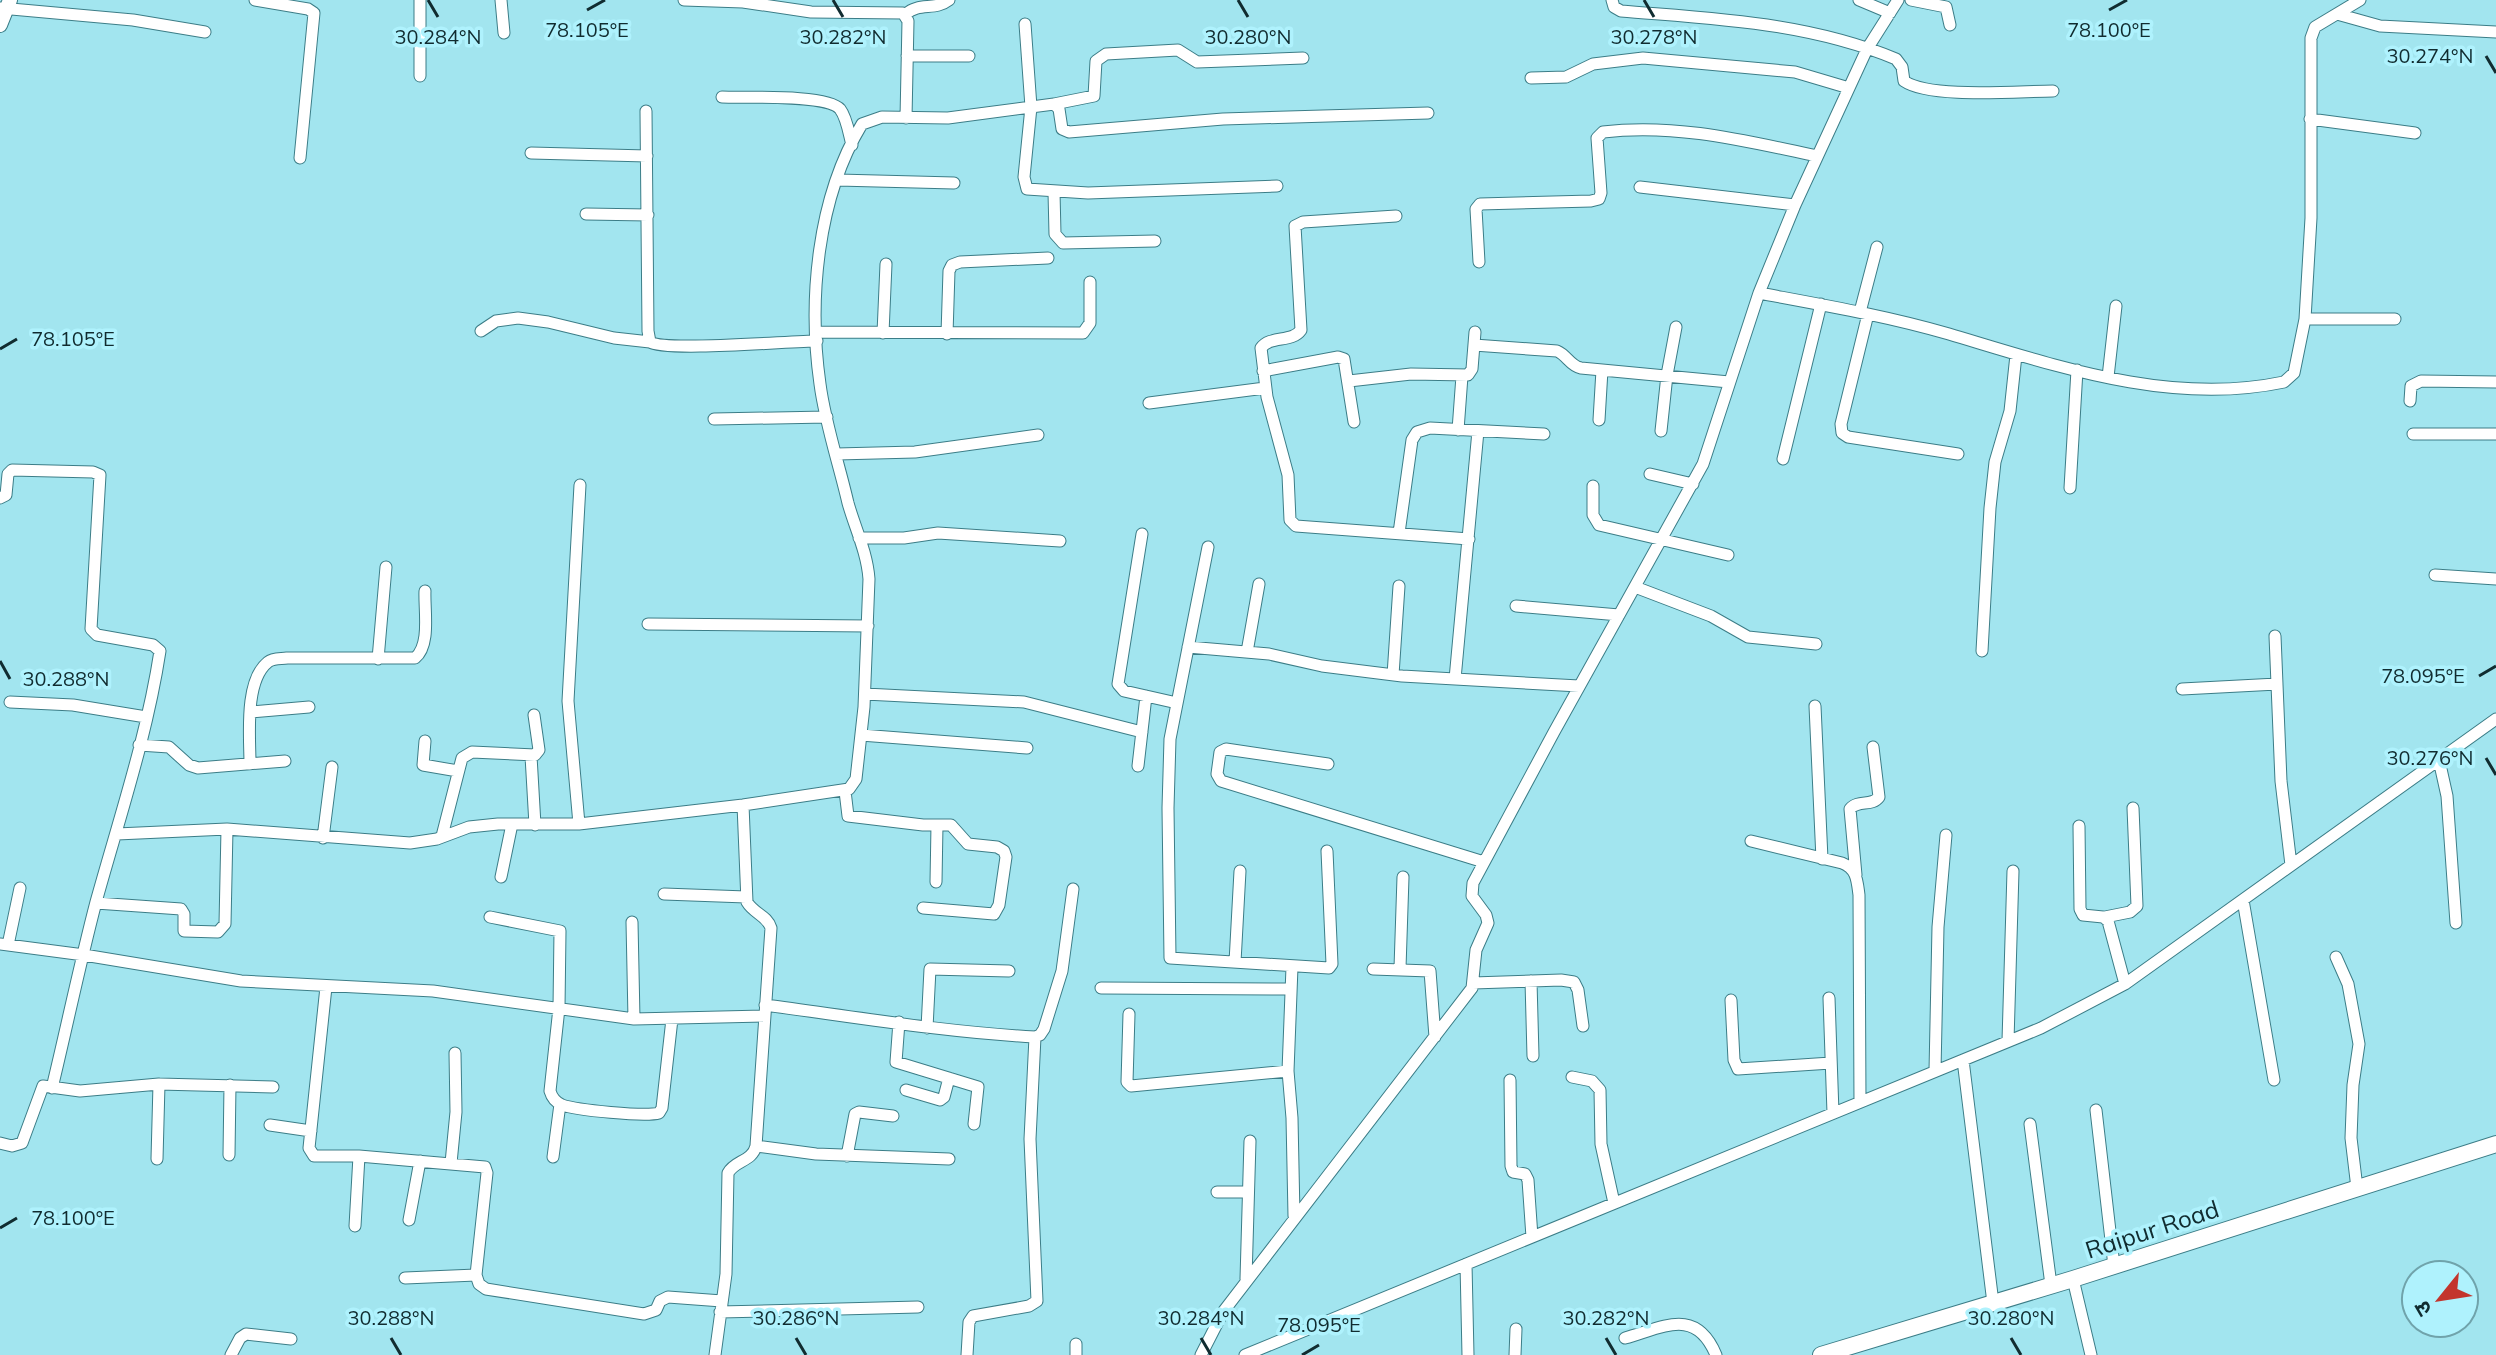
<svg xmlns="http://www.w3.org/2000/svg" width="2496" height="1355" viewBox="0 0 2496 1355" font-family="Mulish,'Noto Sans Devanagari',sans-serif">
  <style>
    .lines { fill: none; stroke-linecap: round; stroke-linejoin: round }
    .minor-casing { stroke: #3c7d87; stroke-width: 13 }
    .tertiary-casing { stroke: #3c7d87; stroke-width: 16 }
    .secondary-casing { stroke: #3c7d87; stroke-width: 18 }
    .minor { stroke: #fff; stroke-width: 11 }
    .tertiary { stroke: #fff; stroke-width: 14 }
    .secondary { stroke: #fff; stroke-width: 16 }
    .ticks { fill: none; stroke: #112c30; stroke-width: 3 }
    .labels { text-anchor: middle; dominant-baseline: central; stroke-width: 7; stroke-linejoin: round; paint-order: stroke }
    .street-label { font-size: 24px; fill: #112c30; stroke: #aff2fd }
    .ticks-label { font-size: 20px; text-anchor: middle; fill: #112c30; stroke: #aff2fd; stroke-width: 7; stroke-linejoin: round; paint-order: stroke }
  </style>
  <rect width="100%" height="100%" fill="#a2e5ef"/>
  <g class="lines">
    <defs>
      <path id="minor" d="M255 0 308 9 314 13 300 158
        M420 0V76
        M501 0 504 33
        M684 0 743 2 811 12 903 13 908 21 906 118
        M1612 0 1614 7 1621 11C1715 19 1807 22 1896 59L1902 67 1904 81C1930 99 2019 91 2053 91
        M1859 0 1890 13
        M1911 0 1946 7 1950 25
        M0 8 133 20 205 32
        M906 14C919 2 935 11 949 0
        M2337 14 2380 26 2496 32
        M1025 24 1031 107 1024 177 1027 189 1088 193 1277 186
        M907 56H969
        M1531 78 1566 77 1593 64 1643 58 1795 72 1849 88
        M722 97C744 98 827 94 840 109 847 118 849 134 852 145
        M1054 104 1094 96 1096 61 1106 54 1178 50 1197 62 1303 58
        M646 111 648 331 650 342C665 352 790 341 817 341
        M2310 119 2415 133
        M531 153 647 156
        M838 180 954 183
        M1640 187 1795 205
        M1054 192 1055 234 1063 243 1155 241
        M586 214 648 215
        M1396 216 1303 222 1295 226 1301 330C1292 343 1270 335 1261 348L1267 397 1288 475 1290 520 1296 526 1469 539
        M1479 262 1476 209 1480 204 1591 201 1599 199 1601 193 1597 138 1603 132C1675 123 1746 141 1817 156
        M1759 293C1823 305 1887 316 1949 334 2057 366 2170 406 2284 382L2294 373 2305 319 2311 218V38L2315 27 2360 0
        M1860 312 1877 247
        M1868 314 1841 424 1842 433 1848 437 1958 454
        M2305 319H2395
        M481 331 496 321 518 318 548 322 614 338 650 342
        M817 332 1083 333 1090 323V282
        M883 333 886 264
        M947 334 949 271 952 265 960 262 1048 258
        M1474 345 1557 351C1567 355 1570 366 1581 368L1729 382
        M1263 371 1338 357 1344 359 1354 422
        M2108 377 2116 306
        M1349 381 1411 374 1468 375 1472 369 1475 332
        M2410 401 2411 386 2421 381 2496 382
        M1149 403 1265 388
        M714 419 827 417
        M1599 420 1602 370
        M1458 430 1462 376
        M1661 431 1667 375 1676 327
        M2413 434H2496
        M837 454 915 452 1038 435
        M1783 459 1821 304
        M1650 474 1693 484
        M1593 486V515L1599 525 1728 555
        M2070 488 2077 370
        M0 498 6 495 8 474 12 470 93 472 100 475 91 629 97 635 153 645 160 651C147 736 119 819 96 902 80 963 67 1026 52 1088
        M1399 533 1412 440 1417 432 1430 428 1544 434
        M1142 534 1118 684 1124 691 1177 703
        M859 538H904L938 533 1060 541
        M1208 547 1170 739 1168 808 1170 958 1329 968 1332 964 1327 851
        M2435 575 2496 579
        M1635 587 1711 616 1748 637 1816 644
        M1516 606 1619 615
        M648 624 868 626
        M2275 636 2281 781 2291 865
        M1188 647 1269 654 1322 666 1402 676 1579 686
        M1982 651 1990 508 1995 462 2010 411 2016 355
        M1247 652 1259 584
        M378 659 386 567
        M1393 675 1399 586
        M1455 679 1478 431
        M2182 689 2277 684
        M865 694 1024 702 1142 732
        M10 702 73 705 146 717
        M1815 706 1822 859
        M250 712 309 707
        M861 735 1027 748
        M425 741 423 765 458 771
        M139 745 169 747 189 765 198 768 285 761
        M531 756 535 825
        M2439 760 2447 796 2456 923
        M250 764C250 737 244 681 268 662 273 658 281 659 287 658H415C431 645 424 610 425 591
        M1328 764 1226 749 1220 752 1217 774 1221 781 1484 862
        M1138 766 1146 696
        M845 791 848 816 923 825H951L968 844 997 847 1004 851 1006 857 999 905 994 914 923 908
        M579 824 568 701 580 485
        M2079 826 2080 909 2083 915 2103 917 2108 921 2125 984
        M117 834 227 829 410 843 437 839 469 827 498 824H579L743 805 849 789 856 779 864 707 869 579C867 552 855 528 848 503 839 464 825 423 820 384 808 300 817 198 862 124L882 117 948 118 1054 104 1059 109 1062 129 1069 132 1223 119 1428 113
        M442 836 462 758 472 752 535 755 539 750 534 715
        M323 838 332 767
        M1751 841 1842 863C1857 869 1857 880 1859 895L1860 1102
        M1856 875 1850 809C1858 799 1872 807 1879 797L1873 747
        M501 877 512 824
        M936 882 937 825
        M664 894 746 897
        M2243 900 2274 1080
        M96 903 181 909 184 914V931L218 932 225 924 227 829
        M490 917 560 931 559 1008 550 1091C552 1098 555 1102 562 1105 576 1110 645 1117 659 1113L662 1108 672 1019
        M2105 917 2130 912 2137 906 2133 808
        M632 922 634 1019
        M0 944 84 955 241 981 433 991 634 1019 764 1016
        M8 945 20 888
        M2336 957 2348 984 2359 1044 2353 1085 2351 1138 2357 1188
        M1235 962 1240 871
        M1292 967 1288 1071 1292 1118 1294 1216
        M1400 968 1403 877
        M1373 969 1430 971 1435 1037
        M1531 981 1533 1056
        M1473 983 1561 980 1574 982 1578 990 1583 1026
        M326 987 309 1148 314 1156H359L485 1167 487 1173 476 1275 479 1284 486 1289 644 1314 656 1310 660 1301 668 1297 722 1301
        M1101 988 1290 989
        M1829 998 1833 1113
        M1731 1000 1734 1060 1738 1069 1831 1063
        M765 1005C855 1017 944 1032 1035 1037L1040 1035 1044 1029 1062 971 1073 889
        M1129 1014 1127 1082 1131 1086 1288 1071
        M899 1022 896 1062 978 1087 974 1124
        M927 1028 930 969 1009 971
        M2008 1041 2013 871
        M1963 1060 1993 1303
        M1935 1071 1938 927 1946 835
        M1572 1077 1592 1081 1600 1090 1601 1144 1614 1203
        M1510 1080 1511 1166 1513 1172 1525 1174 1528 1180 1532 1237
        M906 1090 940 1100 944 1097 949 1078
        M2096 1110 2114 1266
        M2030 1124 2051 1285
        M270 1125 311 1131
        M0 1143 12 1146 22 1143 43 1086 80 1091 159 1084 273 1087
        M756 1146 816 1154 949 1159
        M229 1155 230 1085
        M847 1156 855 1114 859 1112 893 1116
        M553 1157 560 1104
        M157 1159 159 1084
        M451 1163 456 1112 455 1053
        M1217 1192H1248
        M409 1220 420 1161
        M355 1226 359 1156
        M1466 1264 1468 1355
        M405 1278 476 1275
        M1246 1279 1250 1141
        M2073 1279 2091 1355
        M720 1312 918 1307
        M1625 1338C1664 1327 1696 1307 1716 1355
        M1076 1344V1355
        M231 1355 240 1338 246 1334 291 1339
        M715 1355 726 1274 728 1173C735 1160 752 1162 756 1146L771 928C767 915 754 914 747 902L743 805
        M967 1355 969 1322 973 1316 1029 1306 1037 1301 1030 1139 1035 1037
        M1201 1355 1223 1312 1472 988 1476 950 1488 923 1486 915 1472 896 1473 883 1554 732 1703 464 1759 293 1795 205 1867 49 1898 0
        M1245 1355 2041 1028 2125 984 2496 719
        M1515 1355 1516 1329"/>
      <path id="tertiary" d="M0 25 10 0"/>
      <path id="secondary" d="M1821 1355 2073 1279 2496 1144"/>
    </defs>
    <!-- minor casing -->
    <use href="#minor" class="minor-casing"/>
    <!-- tertiary casing -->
    <use href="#tertiary" class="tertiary-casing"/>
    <!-- secondary casing -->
    <use href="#secondary" class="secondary-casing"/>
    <!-- minor -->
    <use href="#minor" class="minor"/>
    <!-- tertiary -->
    <use href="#tertiary" class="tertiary"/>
    <!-- secondary -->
    <use href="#secondary" class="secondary"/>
  </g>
  <!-- ticks -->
  <path class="ticks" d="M428 0 438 17M833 0 843 17M1238 0 1248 17M1644 0 1654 17M587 10 605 0M2109 10 2127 0M2486 56 2496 73M0 349 17 339M0 661 10 679M2479 676 2496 666M2486 758 2496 775M0 1228 17 1218M391 1338 401 1355M796 1338 806 1355M1201 1338 1211 1355M1606 1338 1616 1355M2011 1338 2021 1355M1302 1355 1319 1345"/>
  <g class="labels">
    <!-- street labels -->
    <g class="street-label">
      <text transform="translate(2152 1229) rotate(-18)">Raipur Road</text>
    </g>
  </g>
  <g class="ticks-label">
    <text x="587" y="37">78.105°E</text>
    <text x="2109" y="37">78.100°E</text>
    <text x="438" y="44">30.284°N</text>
    <text x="843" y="44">30.282°N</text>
    <text x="1248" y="44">30.280°N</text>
    <text x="1654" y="44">30.278°N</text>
    <text x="2430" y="63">30.274°N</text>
    <text x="73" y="346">78.105°E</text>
    <text x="2423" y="683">78.095°E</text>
    <text x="66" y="686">30.288°N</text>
    <text x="2430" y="765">30.276°N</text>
    <text x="73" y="1225">78.100°E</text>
    <text x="391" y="1325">30.288°N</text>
    <text x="796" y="1325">30.286°N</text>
    <text x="1201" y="1325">30.284°N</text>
    <text x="1606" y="1325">30.282°N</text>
    <text x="2011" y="1325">30.280°N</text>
    <text x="1319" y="1332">78.095°E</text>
  </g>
  <!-- north arrow -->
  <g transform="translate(2440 1299) rotate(240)"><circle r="38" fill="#aff2fd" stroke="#70a3ab" stroke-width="2"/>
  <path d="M0-6L14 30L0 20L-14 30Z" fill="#c3352d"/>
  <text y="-12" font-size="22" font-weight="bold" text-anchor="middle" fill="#112c30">उ</text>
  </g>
</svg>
